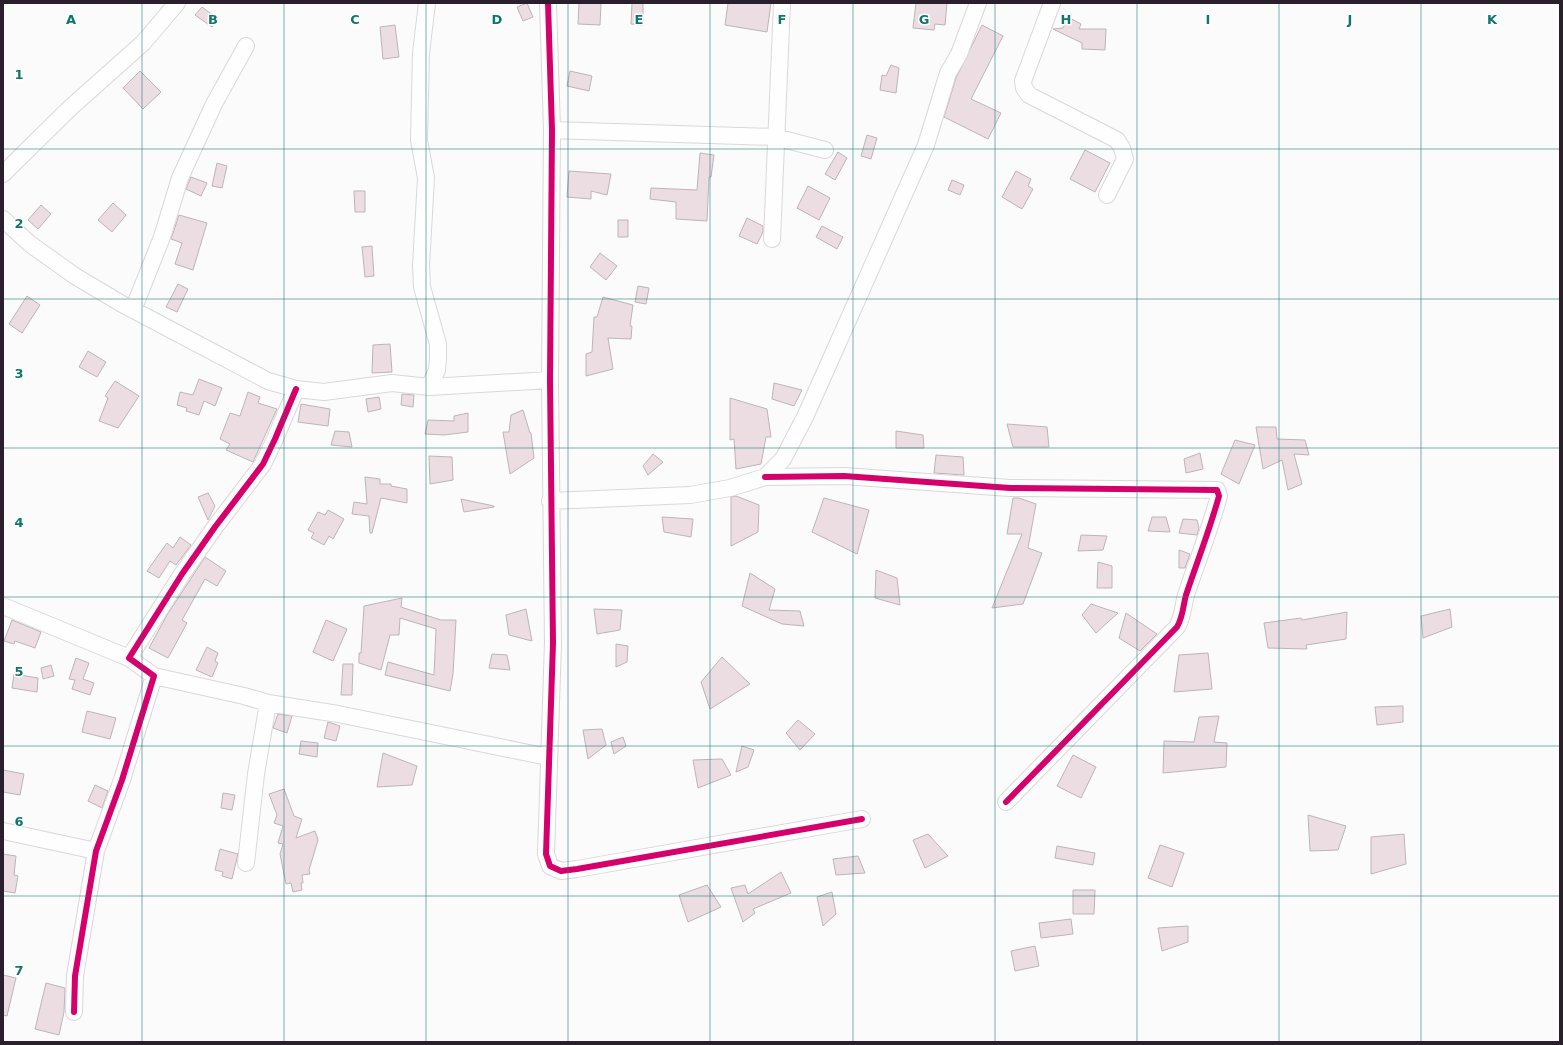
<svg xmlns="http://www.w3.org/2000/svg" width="1563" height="1045" viewBox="0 0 1563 1045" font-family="'DejaVu Sans',sans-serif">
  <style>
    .building { fill: #ecdde3; stroke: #bcb5b8 }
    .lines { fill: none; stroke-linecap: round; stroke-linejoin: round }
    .minor-casing { stroke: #dcd6dc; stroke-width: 18 }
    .minor { stroke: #fefefe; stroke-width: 16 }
    .cycleway-casing { stroke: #fff; stroke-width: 8 }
    .cycleway { stroke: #d6006c; stroke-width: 6 }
    .grid { fill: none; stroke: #0f766e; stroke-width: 1; stroke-opacity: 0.55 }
    .grid-label { font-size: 13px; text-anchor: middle; font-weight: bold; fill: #0f766e; stroke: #fff; stroke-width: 3; stroke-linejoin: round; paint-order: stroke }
  </style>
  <rect width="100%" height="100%" fill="#fbfbfb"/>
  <!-- building -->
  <path class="building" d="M527 3 533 17 523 21 517 7Z
    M579 3H601L600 25 578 24Z
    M632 3H643V25L631 24Z
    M728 3H771L767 32 725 25Z
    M916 3H947L945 25 935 24 934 30 913 28Z
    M202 7 218 19 212 27 195 15Z
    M1068 17 1081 24 1079 29H1106L1105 50 1082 49V43L1053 29 1063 28Z
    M395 25 399 57 383 59 380 27Z
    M982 25 1003 36 971 99 1001 113 988 139 944 117 956 78Z
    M891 65 899 68 896 93 880 90 882 75 886 76Z
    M140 71 161 92 143 109 123 88Z
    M570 71 592 76 589 91 567 86Z
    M867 135 877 138 871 159 861 156Z
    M1085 150 1110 163 1095 192 1070 179Z
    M838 152 847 158 835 180 825 174Z
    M700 153 714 155 711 177H709L707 221 676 219V202L650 199 651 188 697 190Z
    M217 163 227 166 222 188 212 186Z
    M569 171 611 174 607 195 591 191V199L567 197Z
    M1016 171 1031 179 1028 186 1033 189 1022 209 1002 197Z
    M191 177 207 183 201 196 186 189Z
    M952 180 964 185 960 195 948 190Z
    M808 186 830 198 819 220 797 208Z
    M354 191H365V212H355Z
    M113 203 126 215 112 232 98 220Z
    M41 205 51 214 38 229 28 220Z
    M179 215 207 223 193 270 175 264 182 243 171 239Z
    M747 218 763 226V232L757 244 739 236Z
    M618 220H628V237H618Z
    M822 226 843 237 837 249 816 237Z
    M372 246 374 276 365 277 362 247Z
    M600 253 617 266 606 280 590 267Z
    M178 284 188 289 177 312 166 307Z
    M638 286 649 288 646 304 635 302Z
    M27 296 40 305 22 333 9 324Z
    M603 297 633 305 630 326H632L631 339 608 338 613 369 586 376V354L592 352 594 317H597Z
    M390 344 392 372 372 373 373 345Z
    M88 351 106 362 97 377 79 367Z
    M199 379 222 388 215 406 204 401 199 415 186 411 187 408 177 405 180 392 193 395Z
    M115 381 139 396 118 428 99 421 108 398 105 396Z
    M774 383 802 390 794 406 772 399Z
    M248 392 260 397 258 403 277 409 253 462 226 450 230 444 220 439 230 413 240 416Z
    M402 394 414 395 413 407 401 405Z
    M379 397 381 409 368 412 366 399Z
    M730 398 767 409 771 437H766L761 464 736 469 734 439 730 440Z
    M301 404 330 409 328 426 298 422Z
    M523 410 530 433H531L534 458 510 474 503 432H509L511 415Z
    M468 413V432L444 435 425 434 428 420 454 421V416Z
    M1007 424 1047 427 1049 447H1013Z
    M1256 427H1276L1277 439 1305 440 1309 455 1294 454 1302 484 1288 490 1282 460 1263 469Z
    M335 431 349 432 352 447 331 445Z
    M896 431 923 435 924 448H896Z
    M1235 440 1255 445 1239 484 1221 474Z
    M1200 453 1203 469 1186 473 1184 459Z
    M653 454 663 462 648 475 643 466Z
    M936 455 963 457 964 475 934 473Z
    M429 456 452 457 453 480 430 484Z
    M365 477 380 479V484H391V486L407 489V503L381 498 372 533H370L369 516 352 514 354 502 367 504Z
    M208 493 215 506 208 520 198 497Z
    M736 496 759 505 758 532 731 546V497Z
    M824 498 869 510 857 554 812 532Z
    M1013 498H1019L1036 504 1028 548 1042 553 1023 604 992 608 1022 534H1007Z
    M461 499 494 506V507L464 512Z
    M328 510 344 519 333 539 329 536 324 545 311 538 314 533 308 530 318 512 325 515Z
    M662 517 693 519 691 537 664 532Z
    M1152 517H1166L1170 532 1148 531Z
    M1183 519 1197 520 1199 528 1197 535 1179 533Z
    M1081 535 1107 536 1103 550 1078 551Z
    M180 537 191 545 176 565 170 561 159 578 147 571 167 543 173 548Z
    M1179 550 1190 554 1185 568H1179Z
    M205 557 226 571 217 586 205 579 182 620 187 623 168 658 149 648 167 615Z
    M1098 562 1112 566V588H1097Z
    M876 570 897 578 900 605 875 598Z
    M750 573 775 589 769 610 800 611 804 626 782 624 742 606Z
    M402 598 401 607 441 620H456L453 674 450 691 385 675 388 662 434 675 436 629 400 618 399 635H390L381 670 359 663V653H361L364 606Z
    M1091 604 1118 613 1096 633 1082 615Z
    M526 609 532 641 509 635 506 615Z
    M594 609 622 610 620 630 597 634Z
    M1450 609 1452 627 1423 638 1421 616Z
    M1347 612 1346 639 1306 645 1307 649 1268 648 1264 623 1301 618 1302 620Z
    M1126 613 1157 634 1140 651 1119 638Z
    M12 620 41 632 35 648 15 641 14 644 4 641Z
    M326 620 347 629 333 661 313 652Z
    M616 644 628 646 627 662 616 667Z
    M207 647 218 653 215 661 218 663 212 677 196 670Z
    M1208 653 1212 689 1174 692 1179 655Z
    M492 654 507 655 510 670 489 668Z
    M722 657 750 684 710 709 701 682Z
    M76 658 89 663 83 679 94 683 90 695 72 689 75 680 69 679Z
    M343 664H353L352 695H341Z
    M51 665 54 676 43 679 41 668Z
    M14 674 38 678 37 692 12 688Z
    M1403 706V722L1377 725 1375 707Z
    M87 711 116 718 110 739 82 732Z
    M278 714 292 716 287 733 273 728Z
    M1219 716 1214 742 1227 743 1226 767 1163 773 1164 741 1194 742 1199 717Z
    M798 720 815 734 800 750 786 733Z
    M328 722 340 726 336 741 324 738Z
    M602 729 606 745 588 759 583 730Z
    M623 737 626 746 614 754 611 742Z
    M301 741 318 743 317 757 299 754Z
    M742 746 754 750 748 767 736 772Z
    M383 753 417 766 412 785 377 787Z
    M1073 755 1096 767 1081 798 1057 786Z
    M722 759 731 775 698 788 693 760Z
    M3 770 24 774 20 795 3 792Z
    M95 785 108 791 102 808 88 801Z
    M284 789 294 816 302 819 296 838 315 831 318 840 309 870 310 874 302 875 303 883H301L302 890 293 892 291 883 286 884 280 854 283 844 278 843 283 826 274 823 277 815 269 794Z
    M223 793 235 795 232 810 221 808Z
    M1308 815 1346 826 1338 850 1310 851Z
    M928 834 948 856 925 868 913 840Z
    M1404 834 1406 864 1371 874V837Z
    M1160 845 1184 853 1172 887 1148 878Z
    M1057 846 1095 853 1093 865 1055 858Z
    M220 849 238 854 232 879 222 876 223 872 215 870Z
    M3 854 16 856 14 875 18 876 15 893 3 891Z
    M858 856 865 873 836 875 833 859Z
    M781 872 791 893 753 909 755 913 743 922 731 888 745 885 748 894Z
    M707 885 721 907 688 922 679 895Z
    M1073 890H1095L1094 914H1073Z
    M832 892 836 914 823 926 817 897Z
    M1071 919 1073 934 1041 938 1039 923Z
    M1188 926V942L1162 951 1158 928Z
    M1035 946 1039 966 1015 971 1011 951Z
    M3 975 16 978 7 1016 3 1015Z
    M46 983 65 988 64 1012 59 1035 35 1029Z"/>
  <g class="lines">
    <defs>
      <path id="minor" d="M427 3 421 53 419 140 426 178 421 265 422 287 438 344V359L437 370 429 387
        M548 3 552 130 550 380 553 643 546 854 550 866 561 871 577 869 862 819
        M1052 3 1023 81 1024 88 1029 95 1117 140 1122 148 1125 159 1107 195
        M552 130 775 137 825 150
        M3 174 70 108 143 43 177 3
        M3 219 30 244 75 276 122 304 268 381 296 389 324 392 392 383 429 387 550 380
        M772 239 782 3
        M133 310 162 237 180 178 214 104 246 46
        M765 477 844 476 1010 488 1217 490 1219 496C1210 529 1197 562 1186 595 1183 606 1183 617 1177 627L1006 802
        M550 501 690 495 730 488 765 477 783 459 805 417 926 145 948 73 959 54 978 3
        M3 606 129 658
        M154 676 244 696 268 703 338 714 548 757
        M3 831 96 851
        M246 863 256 774 268 703
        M74 1012 75 976 96 851 122 780 154 676 129 658 182 574 215 527 263 464 275 439 296 389"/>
    </defs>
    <!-- minor casing -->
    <use href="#minor" class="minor-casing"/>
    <!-- minor -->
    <use href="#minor" class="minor"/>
    <defs>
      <path id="cycleway" d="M548 3 552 130 550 380 553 643 546 854 550 866 561 871 577 869 862 819
        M765 477 844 476 1010 488 1217 490 1219 496C1210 529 1197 562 1186 595 1183 606 1183 617 1177 627L1006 802
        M74 1012 75 976 96 851 122 780 154 676 129 658 182 574 215 527 263 464 275 439 296 389"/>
    </defs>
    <!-- cycleway casing -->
    <use href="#cycleway" class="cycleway-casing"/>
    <!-- cycleway -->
    <use href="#cycleway" class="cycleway"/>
  </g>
  <!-- grid -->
  <path class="grid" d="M142 3V1042M284 3V1042M426 3V1042M568 3V1042M710 3V1042M853 3V1042M995 3V1042M1137 3V1042M1279 3V1042M1421 3V1042M3 149H1560M3 299H1560M3 448H1560M3 597H1560M3 746H1560M3 896H1560"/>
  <g class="grid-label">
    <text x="71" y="24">A</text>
    <text x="213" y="24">B</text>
    <text x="355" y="24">C</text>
    <text x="497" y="24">D</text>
    <text x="639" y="24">E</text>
    <text x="782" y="24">F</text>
    <text x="924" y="24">G</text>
    <text x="1066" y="24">H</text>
    <text x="1208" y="24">I</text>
    <text x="1350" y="24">J</text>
    <text x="1492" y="24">K</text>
    <text x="19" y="79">1</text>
    <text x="19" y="228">2</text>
    <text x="19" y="378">3</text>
    <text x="19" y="527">4</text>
    <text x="19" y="676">5</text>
    <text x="19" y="826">6</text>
    <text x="19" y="975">7</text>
  </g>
  <!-- border -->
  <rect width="1563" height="1045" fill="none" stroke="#29202b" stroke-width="8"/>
</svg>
